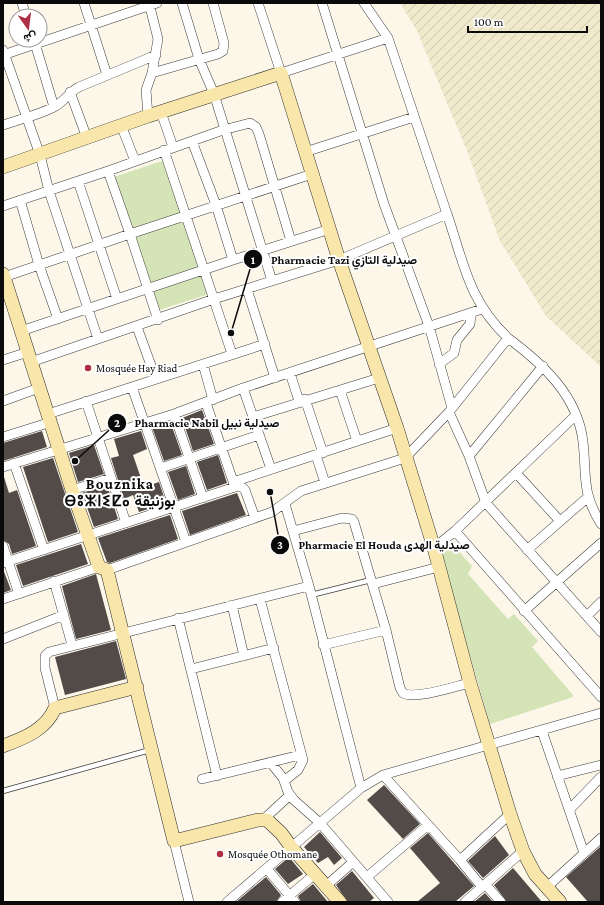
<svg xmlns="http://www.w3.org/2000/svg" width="604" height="905" viewBox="0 0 604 905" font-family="'Crimson Pro',Vazirmatn,'Noto Sans Tifinagh',serif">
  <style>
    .farmland { fill: url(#farmland-furrows) }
    .grass { fill: #d4e4b7 }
    .building { fill: #524b48 }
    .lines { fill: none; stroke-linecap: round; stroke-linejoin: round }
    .lane-casing { stroke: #3d3d3d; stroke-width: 6 }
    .street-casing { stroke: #3d3d3d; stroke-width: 10 }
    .secondary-casing { stroke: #2c2c2c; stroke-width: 14 }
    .lane { stroke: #fff; stroke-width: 4.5 }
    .street { stroke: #fff; stroke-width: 9 }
    .secondary { stroke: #f8e6aa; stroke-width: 13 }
    .poi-dot { fill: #ae2f44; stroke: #fff; stroke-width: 1.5 }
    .labels { text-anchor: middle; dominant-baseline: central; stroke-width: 4; stroke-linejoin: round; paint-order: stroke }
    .poi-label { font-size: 11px; fill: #0a0a0a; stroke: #fff; text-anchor: start }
    .district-label { font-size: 15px; font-weight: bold; letter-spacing: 1px; fill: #0a0a0a; stroke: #fff }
    .leader { fill: none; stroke: #0a0a0a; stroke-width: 1.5 }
    .callout-dot { fill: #0a0a0a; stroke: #fff; stroke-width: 1.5 }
    .mark-label { font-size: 12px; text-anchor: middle; font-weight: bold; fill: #fff }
    .callout-label { font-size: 12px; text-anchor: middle; font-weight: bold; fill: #0a0a0a; stroke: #fff; stroke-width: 4; stroke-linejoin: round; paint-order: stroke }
  </style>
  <defs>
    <pattern id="farmland-furrows" width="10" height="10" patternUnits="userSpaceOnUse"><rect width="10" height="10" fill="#f1e9cc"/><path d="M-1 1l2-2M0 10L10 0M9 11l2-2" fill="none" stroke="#cdc6ae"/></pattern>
  </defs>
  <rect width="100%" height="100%" fill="#fdf7ea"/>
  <!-- farmland -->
  <path class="farmland" d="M400 3H601V367L546 316 500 241 467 151 417 31Z"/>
  <!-- grass -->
  <path class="grass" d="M165 160 209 294 156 311 111 178Z
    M449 545 455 547 472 566 468 574 508 619 514 614 538 641 532 647 573 695V697L490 724 441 556 442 549Z"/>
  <!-- building -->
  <path class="building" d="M202 410 214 444 193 451 182 418Z
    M170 421 182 455 164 461 152 427Z
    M42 431 47 447 3 461V443Z
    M141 431 147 449 133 455 144 487 159 482 166 503 139 512 133 495 124 499 111 458 119 456 114 439Z
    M94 445 104 474 78 482 69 453Z
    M218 455 227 483 207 490 197 462Z
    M53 458 78 532 48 542 23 467Z
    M186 466 195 494 178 500 168 472Z
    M4 477 9 493 17 490 36 546 12 554 9 544 3 540Z
    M107 485 118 519 94 527 82 493Z
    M237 493 246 515 190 535 182 511Z
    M170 515 178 539 110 563 107 562 98 538Z
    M81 544 88 564 23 586 16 565Z
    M3 569 11 590 3 593Z
    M96 574 111 630 76 639 62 586Z
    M116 641 126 679 65 695 55 657Z
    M384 785 420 824 403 839 367 800Z
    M320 832 342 858 334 865 328 857 318 863 304 847Z
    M428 833 474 886 455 902H417L440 883 410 848Z
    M495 836 509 855 483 878 468 861Z
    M601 846V902H588L566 877Z
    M289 857 303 874 288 884 275 869Z
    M513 868 542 902H507L494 885Z
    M352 871 374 898 369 902H348L336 885Z
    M266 877 281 895 276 902H236Z
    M313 884 328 902H301L298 896Z
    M485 893 493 902H474L479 898Z"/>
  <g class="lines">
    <defs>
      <path id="lane" d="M311 595 371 580
        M3 791 150 750"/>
      <path id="street" d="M22 3 26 16
        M84 3 107 75
        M149 3 158 39 152 73
        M182 3 199 59 214 94 272 281
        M258 3 281 73 388 38 364 3
        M322 3 384 204 429 326 452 408
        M34 40 54 107
        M3 50 40 155 49 191 98 339
        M3 55 157 3
        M70 92 87 138
        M161 112 173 147
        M148 116 146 90 152 73 218 54 223 51 224 43 213 3
        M3 125C20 119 39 115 54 107 64 102 69 92 79 87L156 55
        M121 125 135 161
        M192 141 216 205 233 260 330 229
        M164 150 232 354
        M305 152 414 117
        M108 171 130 234 312 174
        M78 181 117 299
        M20 200 39 265 58 319
        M3 206 108 171 223 130 250 123 256 127 259 134 291 241
        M447 214C464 263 468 300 508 338
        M4 277 130 234 158 320
        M247 289 275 378
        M137 327 156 379
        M21 331 233 260
        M3 360 28 352
        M31 362 214 299 339 260 447 214 388 38
        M203 364 213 400
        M439 364 454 353 457 340 470 324 471 314
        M543 366 469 456 486 503 601 632
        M290 373 299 401
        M132 387 186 542
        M243 388 271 469
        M340 390 357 441
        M305 399 323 453
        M3 401 39 388
        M86 401 126 523
        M206 403 235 487H242L245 490 255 518
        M449 412 469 456
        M48 414 265 344
        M174 414 203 498
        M253 417 379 378
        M3 437 51 422
        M316 455 325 483
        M14 463 44 550
        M3 467 174 414 243 388 482 309
        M161 468 259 435
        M516 473 560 521
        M233 482 397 428
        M72 490 111 478
        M285 504 309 586 361 788
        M293 531 342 518 352 519 354 522 386 630 400 688 403 693C415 700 456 686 470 683
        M455 531 576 415
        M3 546 19 594
        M434 548 455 531 601 697
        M527 550 588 497
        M3 563 235 487
        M107 570 272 512 301 491 405 458 449 412 508 338C543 364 578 396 583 442 587 477 581 491 601 524
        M54 581 72 645
        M373 584 439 567
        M3 599 99 567
        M260 599 303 760 298 770 284 781
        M232 605 244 656
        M524 611 601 543
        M587 616 601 602
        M178 618 217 776
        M3 639 64 615
        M323 645 386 630
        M191 669 274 648
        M55 708 45 668V656L49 652 309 586
        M542 731 584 853
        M270 762 283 778 288 792 294 800 320 823 388 902
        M383 775 460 860 482 887
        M557 776 601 765
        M202 779 300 755
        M569 810 601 777
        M264 819 290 795
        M174 841 189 902
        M460 860 510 814
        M267 869 295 902
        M367 877 428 825
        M485 884 501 902
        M326 886 353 862
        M547 887 601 838
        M227 902 361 788 383 775 601 713
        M282 902 315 874
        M465 902 523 851"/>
      <path id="secondary" d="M3 167 148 116 281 73 339 260 397 428 434 548 470 683 510 814 523 851 535 874 560 902
        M3 274 72 490 99 567 107 570 174 841 258 820H267L281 833 292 848 340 902
        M3 746C24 738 46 730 55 708L137 687"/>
    </defs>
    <!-- lane casing -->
    <use href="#lane" class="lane-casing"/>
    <!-- street casing -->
    <use href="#street" class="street-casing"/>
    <!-- secondary casing -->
    <use href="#secondary" class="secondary-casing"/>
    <!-- lane -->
    <use href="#lane" class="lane"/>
    <!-- street -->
    <use href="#street" class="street"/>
    <!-- secondary -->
    <use href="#secondary" class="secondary"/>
  </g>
  <!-- markers -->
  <g class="poi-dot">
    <circle cx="88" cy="368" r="4"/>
    <circle cx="220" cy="854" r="4"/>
  </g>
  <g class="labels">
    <!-- poi labels -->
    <g class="poi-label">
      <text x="96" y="368">Mosquée Hay Riad</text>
      <text x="228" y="854">Mosquée Othomane</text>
    </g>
    <!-- district labels -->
    <g class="district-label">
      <text x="120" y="484">Bouznika<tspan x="120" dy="17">ⴱⵓⵣⵏⵉⵇⴰ بوزنيقة</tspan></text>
    </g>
  </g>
  <!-- callouts -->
  <path class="leader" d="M231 333L253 259M75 461L117 423M270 492L280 545"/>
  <g class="callout-dot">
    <circle cx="231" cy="333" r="4"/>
    <circle cx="75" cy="461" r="4"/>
    <circle cx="270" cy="492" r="4"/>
    <circle cx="253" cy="259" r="10"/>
    <circle cx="117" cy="423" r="10"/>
    <circle cx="280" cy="545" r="10"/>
  </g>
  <g class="mark-label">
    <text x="253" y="264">1</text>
    <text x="117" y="427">2</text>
    <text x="280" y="549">3</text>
  </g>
  <g class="callout-label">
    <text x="344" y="264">Pharmacie Tazi صيدلية التازي</text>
    <text x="207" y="427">Pharmacie Nabil صيدلية نبيل</text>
    <text x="384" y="549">Pharmacie El Houda صيدلية الهدى</text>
  </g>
  <!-- border -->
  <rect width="604" height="905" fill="none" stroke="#0a0a0a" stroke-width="8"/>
  <!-- north arrow -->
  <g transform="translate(28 28) rotate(166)"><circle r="19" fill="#ffffff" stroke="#9d9d9d"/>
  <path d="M0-3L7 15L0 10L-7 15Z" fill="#ae2f44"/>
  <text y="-6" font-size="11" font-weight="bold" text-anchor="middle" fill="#0a0a0a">ش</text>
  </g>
  <!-- scale -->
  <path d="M468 26v6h119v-6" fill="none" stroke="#0a0a0a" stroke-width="2"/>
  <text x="474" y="26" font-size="12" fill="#0a0a0a" stroke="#ffffff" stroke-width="3" paint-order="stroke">100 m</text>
</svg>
